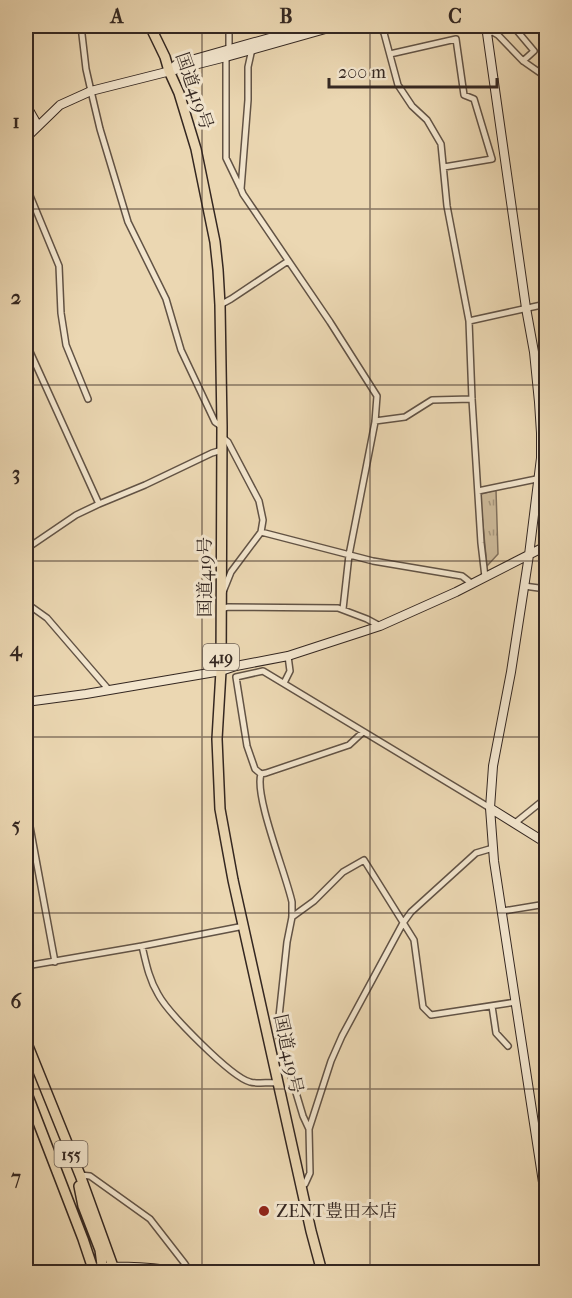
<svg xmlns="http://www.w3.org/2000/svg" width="572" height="1298" viewBox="0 0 572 1298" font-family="'IM FELL French Canon','Noto Serif JP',serif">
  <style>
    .park { fill: url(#park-tufts); stroke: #80705d; stroke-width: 1.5 }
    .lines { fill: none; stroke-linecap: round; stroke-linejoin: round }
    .street-casing { stroke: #625345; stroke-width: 8 }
    .secondary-casing { stroke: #342721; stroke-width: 10 }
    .highway-casing { stroke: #342721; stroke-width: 12 }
    .street { stroke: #f2e5cd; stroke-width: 5 }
    .secondary { stroke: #f2e5cd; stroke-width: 8 }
    .highway { stroke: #ebd7b2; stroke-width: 9 }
    .grid { fill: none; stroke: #342721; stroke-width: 1.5; stroke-opacity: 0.55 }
    .poi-dot { fill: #8f2418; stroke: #f2e5cd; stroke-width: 2 }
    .labels { text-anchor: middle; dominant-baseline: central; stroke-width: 6; stroke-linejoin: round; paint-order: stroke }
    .shield { fill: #f2e5cd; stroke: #6d6055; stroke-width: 1.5 }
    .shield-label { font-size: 16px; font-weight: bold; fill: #342721 }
    .street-label { font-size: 18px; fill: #342721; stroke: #f2e5cd }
    .poi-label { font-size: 18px; fill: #342721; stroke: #f2e5cd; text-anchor: start }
    .neatline { fill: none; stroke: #342721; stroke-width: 2 }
    .grid-label { font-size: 20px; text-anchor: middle; font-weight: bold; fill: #342721 }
  </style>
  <defs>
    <pattern id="park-tufts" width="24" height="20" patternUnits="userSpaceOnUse" patternTransform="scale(1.5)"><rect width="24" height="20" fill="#ccb999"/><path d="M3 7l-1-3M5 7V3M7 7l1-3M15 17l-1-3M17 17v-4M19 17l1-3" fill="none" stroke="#a6967c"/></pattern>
  </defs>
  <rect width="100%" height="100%" fill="#ebd7b2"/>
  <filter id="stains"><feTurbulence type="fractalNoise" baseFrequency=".00333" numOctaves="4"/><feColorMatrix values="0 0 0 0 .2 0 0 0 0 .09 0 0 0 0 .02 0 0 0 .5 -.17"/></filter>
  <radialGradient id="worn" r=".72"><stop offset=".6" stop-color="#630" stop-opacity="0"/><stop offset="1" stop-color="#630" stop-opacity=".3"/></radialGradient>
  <!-- park -->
  <path class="park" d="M496 490 498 554 487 566 480 495 481 494Z"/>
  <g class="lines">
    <defs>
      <path id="street" d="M81 26 86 69 91 91 100 129 128 222 166 299 181 350 215 422 222 427
        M229 26V48L226 57V158L240 187
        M378 26 384 33 398 85 412 106 427 120 441 144 447 206 469 321 472 399 481 543 485 577
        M513 26 534 51 523 61
        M488 33 493 32 498 35 523 61 546 77
        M252 49 248 67V100L241 189 243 194 330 322 377 396 375 422 349 555 343 609
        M390 54 456 39 464 95 474 99 492 159 444 167
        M26 186 59 266 61 313 66 345 88 399
        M220 305 231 299 288 261
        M469 321 546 304
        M26 343 99 504 76 515 26 549
        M375 421 405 417 432 400 472 399
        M222 437 228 442 259 501 263 520 261 532 231 572 223 592
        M478 491 546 477
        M99 504 145 485 212 453 222 450
        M261 532 373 561 462 576 471 583
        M524 586 546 589
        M26 603 47 618 109 690
        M221 609 228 607 338 608 367 619 380 626
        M284 683 290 671 288 656
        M261 774 255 769 247 746 236 677 263 671 490 808
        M261 774C254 796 286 874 292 902V917L287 942 278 1026 279 1036 303 1116 309 1129
        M261 774 266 773 349 745 363 732
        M26 805 55 962
        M515 823 546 798
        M503 911 546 904
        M292 917 314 901 343 872 364 860 414 940 423 1007 431 1015 516 1002
        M142 946C146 963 149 979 158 994 168 1013 231 1077 250 1082 256 1084 270 1082 278 1083
        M26 966 142 946 244 926
        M492 1006 496 1033 508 1046
        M80 1175 90 1176 150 1219 185 1264 190 1272
        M301 1185 305 1184 310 1173 309 1129 331 1061 342 1036 403 923 411 912 476 853 493 848
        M26 1246 27 1248"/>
      <path id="secondary" d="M486 26 526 308 534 352 539 402 541 433V458L529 555 511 672 493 766 490 808 494 861 546 1202
        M170 70 177 64 312 26
        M26 105 38 126
        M26 138 60 105 91 91 226 57 336 26
        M26 702 86 694 221 671 236 666 288 656 380 626 456 592 546 546
        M490 808 546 843
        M72 1272C108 1263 148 1267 184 1272"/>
      <path id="highway" d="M150 26 165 57 169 71 179 93 196 149 215 242 218 270 220 305 222 427 221 671 217 739 220 809 233 880 311 1231 322 1272
        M26 1041 80 1175 115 1272
        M26 1091 83 1239 94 1272
        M79 1186 83 1206 100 1250 103 1272"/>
    </defs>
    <!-- street casing -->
    <use href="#street" class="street-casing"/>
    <!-- secondary casing -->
    <use href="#secondary" class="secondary-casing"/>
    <!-- highway casing -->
    <use href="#highway" class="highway-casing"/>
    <!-- street -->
    <use href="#street" class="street"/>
    <!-- secondary -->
    <use href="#secondary" class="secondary"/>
    <!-- highway -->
    <use href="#highway" class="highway"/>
  </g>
  <!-- grid -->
  <path class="grid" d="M202 26V1272M370 26V1272M26 209H546M26 385H546M26 561H546M26 737H546M26 913H546M26 1089H546"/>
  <!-- markers -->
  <circle class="poi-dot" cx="264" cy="1211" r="6"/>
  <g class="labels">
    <!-- shield labels -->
    <g class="shield">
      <rect x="203" y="644" width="36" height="26" rx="4.5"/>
      <rect x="54.5" y="1141" width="33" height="26" rx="4.5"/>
    </g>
    <g class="shield-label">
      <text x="221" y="657">419</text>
      <text x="71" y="1154">155</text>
    </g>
    <!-- street labels -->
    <g class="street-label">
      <text transform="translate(194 91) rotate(71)">国道419号</text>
      <text transform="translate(205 577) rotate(-90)">国道419号</text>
      <text transform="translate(288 1054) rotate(78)">国道419号</text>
    </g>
    <!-- poi labels -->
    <g class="poi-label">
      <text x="276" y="1211">ZENT豊田本店</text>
    </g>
  </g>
  <!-- margin -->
  <rect width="572" height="1298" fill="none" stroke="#ebd7b2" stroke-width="66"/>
  <!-- scale -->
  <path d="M329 78v9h168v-9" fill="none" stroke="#342721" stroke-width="3"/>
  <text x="338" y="78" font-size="18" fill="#342721" stroke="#f2e5cd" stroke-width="4.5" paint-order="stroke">200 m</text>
  <rect x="33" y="33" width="506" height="1232" class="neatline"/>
  <g class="grid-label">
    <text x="117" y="23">A</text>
    <text x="286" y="23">B</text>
    <text x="455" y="23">C</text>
    <text x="16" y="128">1</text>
    <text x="16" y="304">2</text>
    <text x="16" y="480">3</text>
    <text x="16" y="656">4</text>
    <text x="16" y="832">5</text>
    <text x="16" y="1008">6</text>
    <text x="16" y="1184">7</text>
  </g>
  <rect width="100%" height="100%" filter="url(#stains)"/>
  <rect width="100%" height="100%" fill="url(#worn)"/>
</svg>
